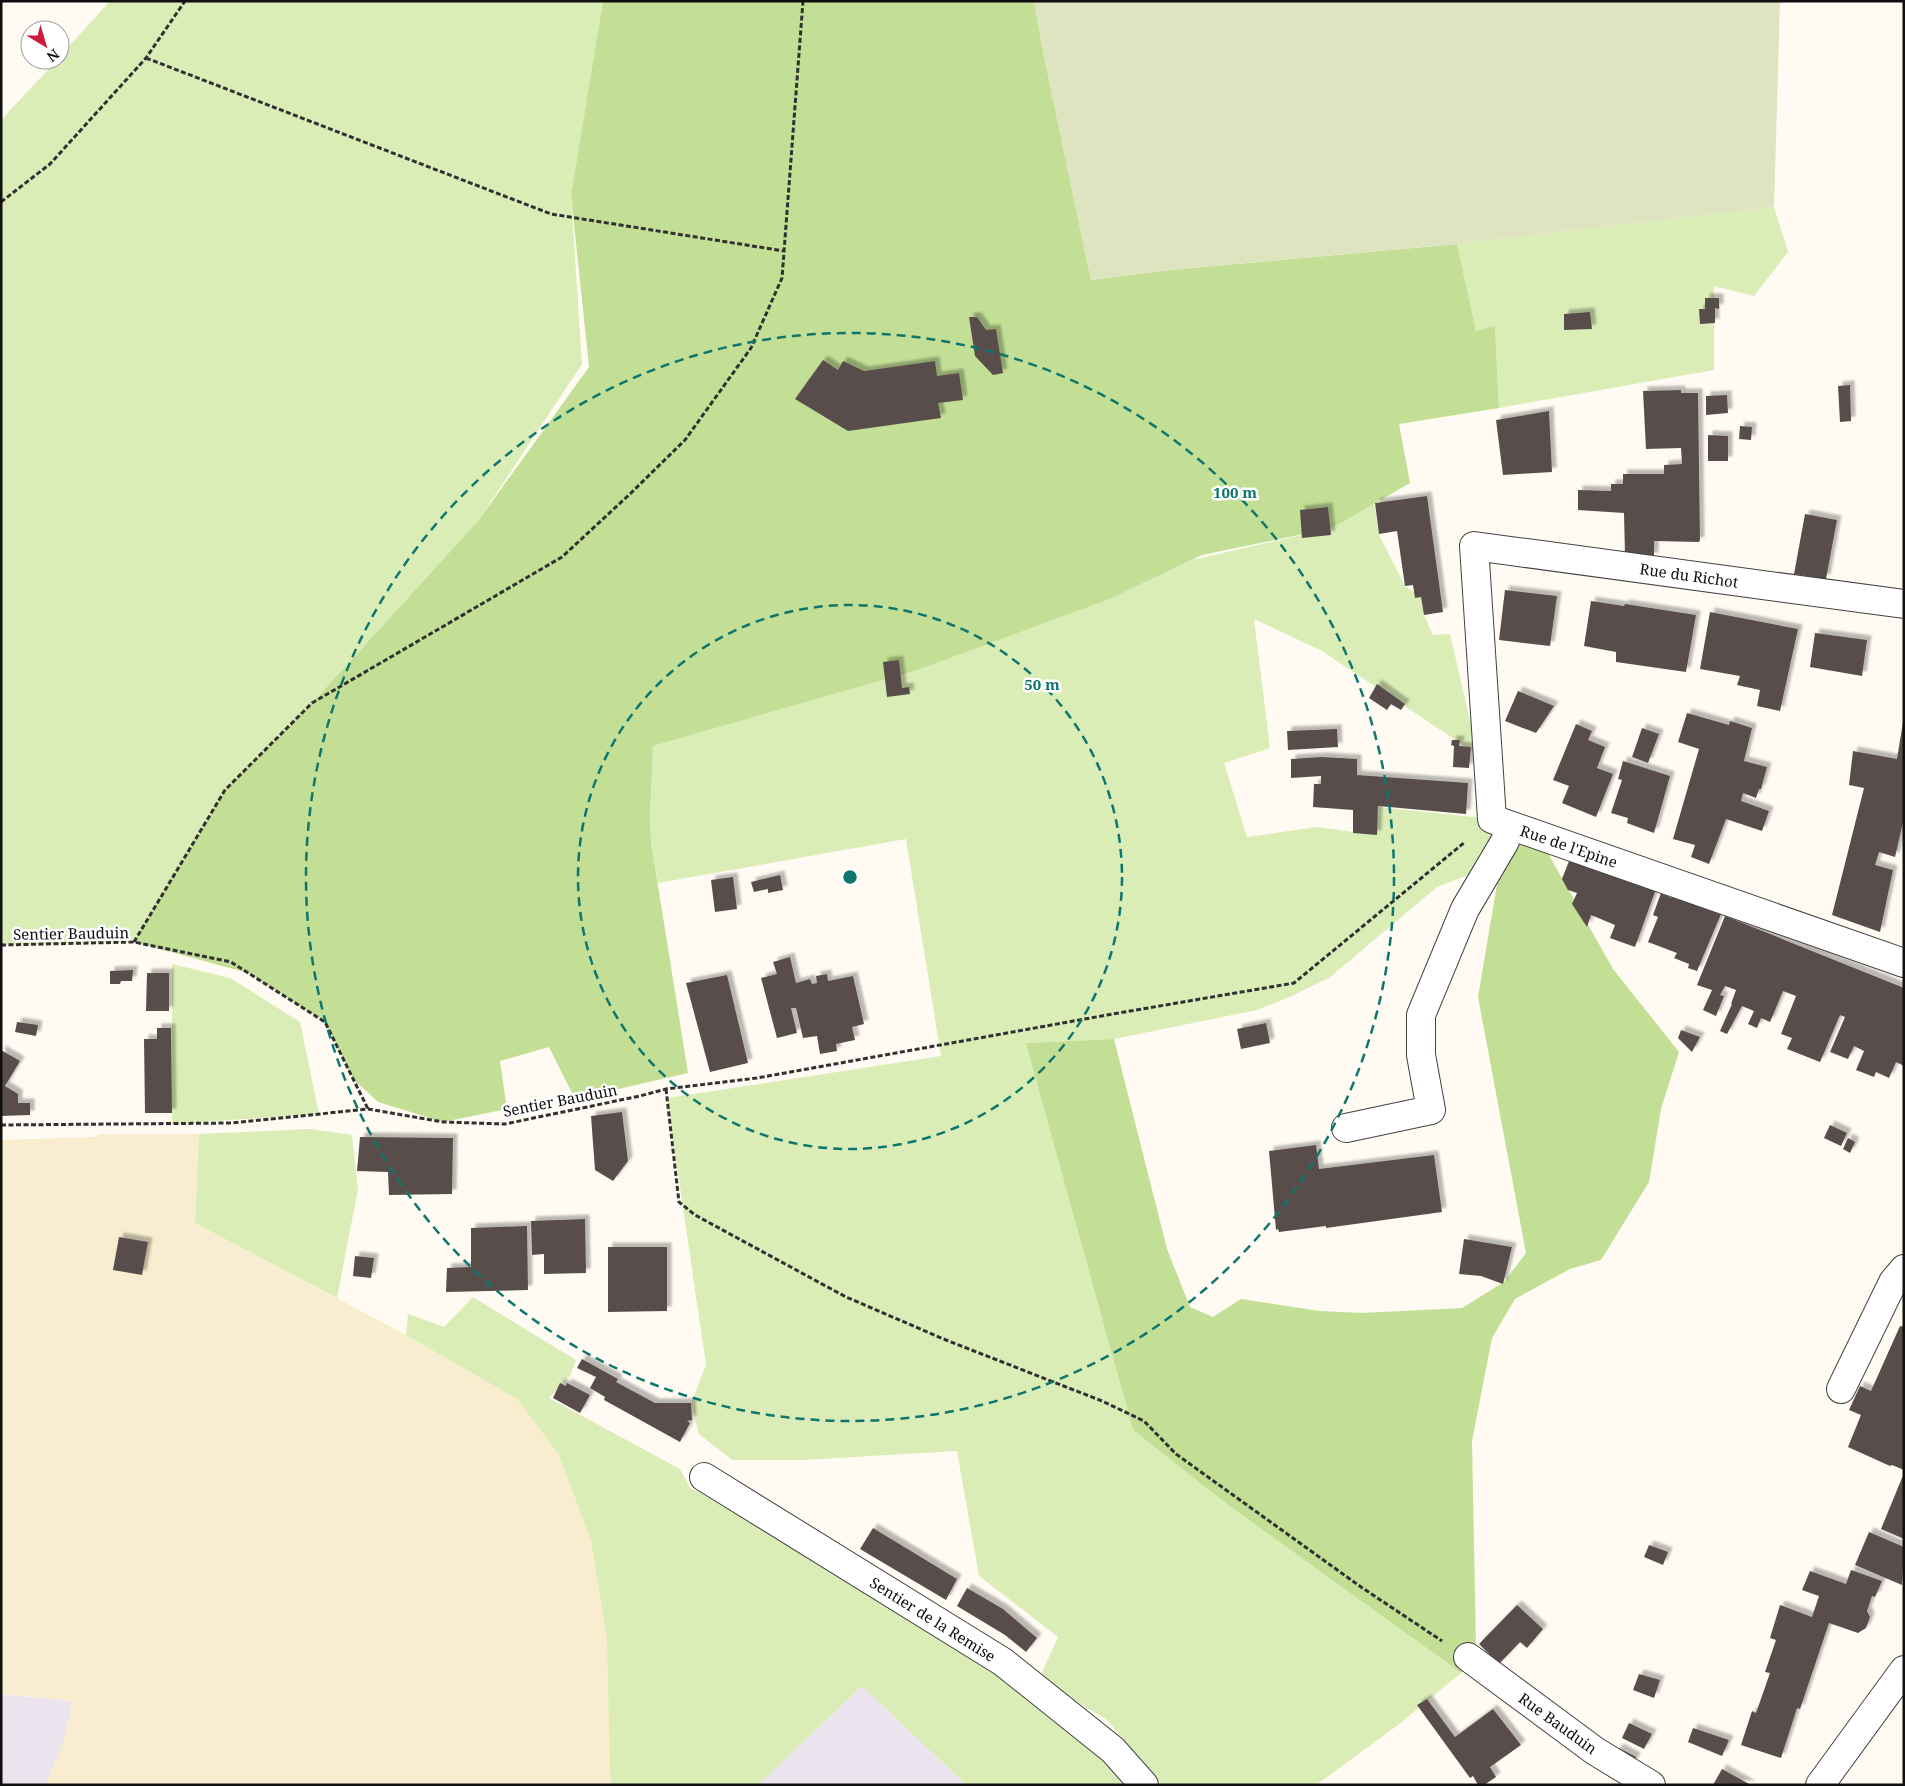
<svg xmlns="http://www.w3.org/2000/svg" width="1905" height="1786" viewBox="0 0 1905 1786" font-family="'Noto Serif',serif">
  <style>
    .industrial { fill: #ebe3ee }
    .farmland { fill: #f8eecf }
    .green { fill: #dbedb7 }
    .forest { fill: #c2df95 }
    .cemetery { fill: #dee4c0 }
    .building { fill: #594e4b; filter: url(#shadow) }
    .lines { fill: none; stroke-linecap: round; stroke-linejoin: round }
    .minor-casing { stroke: #424242; stroke-width: 30 }
    .path { stroke: #313131; stroke-width: 3; stroke-dasharray: 5 2.5; stroke-linecap: butt }
    .minor { stroke: #fff; stroke-width: 28 }
    .ring { fill: none; stroke: #0f766e; stroke-width: 2.5; stroke-dasharray: 9 6 }
    .labels { text-anchor: middle; dominant-baseline: central; stroke-width: 5; stroke-linejoin: round; paint-order: stroke }
    .street-label { font-size: 15px; fill: #0f0f0f; stroke: #fff }
    .centre { fill: #0f766e; stroke: #fff; stroke-width: 2.5 }
    .ring-label { font-size: 15px; text-anchor: middle; font-weight: bold; fill: #0f766e; stroke: #fff; stroke-width: 5; stroke-linejoin: round; paint-order: stroke }
  </style>
  <defs>
    <filter id="shadow"><feDropShadow dx="4.5" dy="-4.5" stdDeviation="1" flood-color="#0004"/></filter>
  </defs>
  <rect width="100%" height="100%" fill="#fffaf2"/>
  <!-- industrial -->
  <path class="industrial" d="M862 1686 966 1785H758Z
    M1 1694 73 1701 64 1740 46 1785H1Z"/>
  <!-- farmland -->
  <path class="farmland" d="M101 1134H199L195 1223 406 1335 517 1399 559 1455 591 1541 607 1639 616 1785H46L64 1740 73 1701 1 1694V1140L94 1137Z"/>
  <!-- green -->
  <path class="green" d="M110 1H603L571 195 582 364 478 521 312 703 225 790 134 942 1 945V120L57 60H60V56Z
    M1774 207 1788 252 1754 296 1714 286V370L1499 408 1495 327 1476 331 1457 244Z
    M1374 502 1379 535 1405 586 1421 597 1424 615 1433 635 1450 634 1478 755 1322 651 1254 619 1270 748 1224 763 1247 837 1317 827 1376 835 1379 807 1492 819 1504 843 1466 876 1437 887 1329 978 1285 999 1257 1010 1114 1039 1027 1043 1133 1430 1228 1505 1461 1673 1398 1725 1316 1785H1162L1107 1720 1039 1679 1058 1637 979 1576 957 1451 802 1460H732L699 1434 691 1404 706 1365 667 1098 941 1056 906 839 658 883 651 842 650 818 653 746 915 671 1110 599 1192 560 1332 528Z
    M172 964 230 978 300 1022 319 1114 172 1124Z
    M310 1129 352 1135 358 1189 337 1298 195 1223 199 1134Z
    M473 1297 576 1360 570 1376 549 1398 680 1469 690 1488 753 1516 993 1664 1132 1785H966L862 1686 758 1785H612L610 1769 607 1639 591 1541 559 1455 517 1399 406 1335 408 1314 444 1327Z"/>
  <!-- forest -->
  <path class="forest" d="M603 1H1034L1044 56 1091 280 1170 270 1457 244 1476 331 1495 326 1499 408 1399 424 1410 483 1332 528 1202 555 1110 599 915 671 653 746 650 818 651 842 688 1073 575 1099 549 1047 500 1061 507 1109 443 1122 378 1102 353 1079 325 1022 248 973 134 942 225 790 312 703 478 521 589 367 571 195Z
    M1504 843 1545 848 1613 969 1679 1052 1661 1109 1649 1182 1601 1260 1570 1269 1515 1299 1492 1338 1472 1441 1476 1648 1461 1673 1228 1505 1133 1430 1026 1043 1114 1039 1167 1249 1190 1307 1213 1317 1241 1299 1320 1311 1361 1313 1462 1308 1504 1282 1526 1253 1478 997Z"/>
  <!-- cemetery -->
  <path class="cemetery" d="M1034 1H1780L1774 207 1457 244 1170 270 1091 280 1044 56Z"/>
  <!-- building -->
  <path class="building" d="M1705 298H1719V309L1715 308V323L1700 324 1699 309H1705Z
    M1590 312 1592 329 1564 330V314Z
    M969 317H977L986 330 996 329 1003 373 993 375 975 356Z
    M823 360 838 370 843 361 864 371 935 361 937 376 959 373 963 400 938 403 941 418 848 431 795 399Z
    M1850 385 1851 421 1840 422 1838 386Z
    M1681 390V393H1698L1700 540 1699 542 1654 541V557L1625 556 1624 513 1578 510V490L1611 491V484H1623V474H1664V465L1682 464 1681 448 1646 449 1643 391Z
    M1727 395 1728 413 1706 415V396Z
    M1549 411 1552 472 1503 475 1496 420Z
    M1740 426 1752 427 1751 440 1739 439Z
    M1708 435 1728 436V461H1708Z
    M1427 496 1443 612 1424 615 1421 597 1415 598 1413 585 1405 586 1397 531 1379 534 1375 503Z
    M1328 507 1331 535 1302 538 1300 510Z
    M1805 514 1837 520 1826 579 1794 574Z
    M1505 590 1557 596 1550 646 1499 640Z
    M1591 601 1624 606 1625 604 1696 615 1686 672 1616 662V652L1584 646Z
    M1710 612 1798 629 1780 711 1757 706 1760 690 1737 685 1740 676 1700 669Z
    M1815 633 1867 640 1862 676 1810 667Z
    M899 660 902 688 909 687 910 694 887 697 883 662Z
    M1377 684 1405 704 1401 710 1391 704 1387 710 1369 698Z
    M1518 691 1554 706 1536 733 1505 721Z
    M1687 713 1729 725 1730 721 1752 728 1744 761 1767 767 1761 789H1759L1756 798 1743 793 1741 801 1769 811 1762 831 1726 819 1709 864 1691 857 1695 845 1673 839 1699 749 1678 742Z
    M1903 722 1904 818 1895 857 1879 852 1875 865 1893 870 1880 932 1832 915 1864 788 1849 785 1853 751 1897 759Z
    M1576 724 1592 731 1588 740 1605 747 1597 768 1613 774 1596 817 1562 803 1569 786 1553 780Z
    M1642 728 1659 734 1648 763 1632 757Z
    M1337 729 1338 747 1288 750 1287 731Z
    M1452 740H1460L1459 746 1471 747 1469 768 1453 767 1454 746 1451 745Z
    M1322 757 1357 759V775L1468 783 1466 814 1378 806 1377 835 1353 833V810L1313 807 1314 784H1321V776L1291 778V759Z
    M1623 761 1670 776 1654 833 1627 823 1628 818 1611 813 1622 780 1618 779Z
    M1571 856 1656 889 1635 947 1610 938 1615 925 1591 915 1587 927 1572 904 1577 893 1568 890 1562 879Z
    M780 875 783 890 768 893V889L754 892 751 882Z
    M733 877 737 909 715 912 711 880Z
    M1661 893 1671 898 1672 895 1721 914 1697 971 1688 968 1689 964 1674 958 1677 953 1648 942 1658 917 1653 915Z
    M1725 916 1904 988V1066L1896 1062 1889 1078 1876 1072 1874 1077 1856 1070 1864 1051 1854 1046 1848 1059 1830 1052 1845 1017 1840 1015 1820 1062 1787 1049 1792 1038 1781 1034 1796 996 1783 991 1770 1022 1761 1018 1757 1028 1748 1024 1754 1011 1742 1006 1727 1034 1720 1031 1732 1004H1731L1736 990 1725 986 1720 995 1724 996 1716 1016 1703 1010 1712 990 1697 985Z
    M790 957 796 983 810 979 812 984 817 983 816 976 827 974 828 981 853 976 864 1024 852 1027 855 1040 836 1044 837 1051 820 1054 817 1036 803 1038 796 1008H791L797 1033 777 1038 761 978 777 974 773 962Z
    M133 970 132 981H121L120 984H110V971Z
    M147 973H169V1011H146Z
    M727 975 748 1063 710 1072 686 983Z
    M17 1022 38 1025 36 1036 15 1032Z
    M1266 1023 1270 1043 1241 1049 1237 1029Z
    M157 1028H171L172 1113H145L144 1039H157Z
    M1681 1030 1700 1037 1692 1052 1678 1038Z
    M1 1050 20 1061 5 1086 18 1094V1103H30V1115L1 1116Z
    M622 1112 628 1161 613 1181 595 1170 591 1116Z
    M1830 1125 1847 1133 1841 1146 1824 1138Z
    M360 1137 453 1138 452 1194 389 1195 388 1172 357 1171Z
    M1848 1138 1855 1142 1850 1153 1843 1149Z
    M1316 1145 1319 1169 1434 1155 1442 1212 1326 1228V1226L1279 1232 1278 1229 1276 1230 1269 1151Z
    M585 1219 586 1273 544 1274V1254L532 1255 531 1221Z
    M527 1226 528 1290 446 1292 447 1268 471 1267V1228Z
    M119 1237 148 1242 142 1275 113 1270Z
    M1464 1239 1512 1247 1503 1284 1481 1276 1459 1274Z
    M608 1247H667V1311L608 1312Z
    M355 1256 374 1258 371 1278 353 1276Z
    M1900 1326 1904 1327V1470L1892 1465 1890 1466 1848 1447 1861 1415 1849 1410 1860 1386 1871 1391Z
    M582 1359 618 1379 616 1382 655 1403H691L692 1420 687 1421 690 1423 680 1442 604 1400 605 1397 590 1388 596 1377 577 1368Z
    M560 1383 566 1386 567 1383 590 1395 580 1413 553 1398Z
    M1904 1473V1539L1881 1529Z
    M873 1528 957 1579 946 1600 860 1549Z
    M1869 1532 1904 1547 1902 1585 1855 1565Z
    M1649 1545 1668 1552 1663 1565 1644 1557Z
    M1851 1570 1882 1581 1875 1597 1872 1596 1867 1611 1870 1617 1866 1628 1858 1633 1829 1623 1800 1709 1797 1708 1781 1758 1741 1745 1752 1711 1756 1713 1770 1673 1765 1672 1776 1640 1770 1638 1780 1605 1812 1617 1819 1596 1802 1590 1810 1571 1846 1584Z
    M967 1588 1003 1609 1037 1638 1026 1652 1005 1635 957 1606Z
    M1517 1605 1543 1629 1527 1648 1520 1642 1499 1664 1479 1644Z
    M1639 1674 1660 1680 1654 1698 1633 1690Z
    M1427 1699 1455 1737 1493 1709 1521 1745 1490 1767 1496 1777 1484 1785H1478L1473 1776 1470 1778 1417 1705Z
    M1629 1723 1652 1734 1644 1749 1622 1738Z
    M1693 1728 1729 1740 1722 1756 1688 1742Z
    M1619 1748 1636 1757 1630 1768 1612 1758Z
    M1722 1769 1751 1785H1713Z"/>
  <g class="lines">
    <defs>
      <path id="minor" d="M1904 604 1474 546 1492 819 1904 963
        M1346 1128 1431 1110 1421 1055V1015L1465 909 1504 843 1511 826
        M1841 1389 1893 1282 1904 1269
        M704 1477 1003 1662 1113 1750 1144 1785
        M1468 1657 1595 1751 1651 1785
        M1820 1785 1904 1670"/>
    </defs>
    <!-- minor casing -->
    <use href="#minor" class="minor-casing"/>
    <!-- path -->
    <path class="path" d="M146 58 551 214 784 251
      M1 202 50 164 146 58 185 1
      M134 942 225 790 312 703 562 557 631 493 685 440 751 348 782 278 803 1
      M1 945 134 942 231 962 325 1022 368 1109
      M666 1089 679 1202 695 1215 846 1297 946 1340 1102 1401 1144 1421 1176 1454 1361 1587 1442 1641
      M1 1125 232 1123 368 1109 443 1122 505 1124 640 1096 666 1089 757 1078 1107 1015 1294 983 1465 842"/>
    <!-- minor -->
    <use href="#minor" class="minor"/>
  </g>
  <!-- distance rings -->
  <g class="ring">
    <circle cx="850" cy="877" r="272"/>
    <circle cx="850" cy="877" r="544"/>
  </g>
  <g class="labels">
    <!-- street labels -->
    <g class="street-label">
      <text transform="translate(1689 575) rotate(8)">Rue du Richot</text>
      <text transform="translate(1569 846) rotate(19)">Rue de l'Epine</text>
      <text transform="translate(71 933) rotate(-1)">Sentier Bauduin</text>
      <text transform="translate(560 1100) rotate(-11)">Sentier Bauduin</text>
      <text transform="translate(933 1619) rotate(32)">Sentier de la Remise</text>
      <text transform="translate(1558 1723) rotate(36)">Rue Bauduin</text>
    </g>
  </g>
  <circle cx="850" cy="877" r="8" class="centre"/>
  <g class="ring-label">
    <text x="1235" y="498">100 m</text>
    <text x="1042" y="690">50 m</text>
  </g>
  <!-- border -->
  <rect width="1905" height="1786" fill="none" stroke="#0f0f0f" stroke-width="5"/>
  <!-- north arrow -->
  <g transform="translate(45 45) rotate(142)"><circle r="24" fill="#ffffff" stroke="#9f9f9f"/>
  <path d="M0-4L9 19L0 12L-9 19Z" fill="#cb1b3e"/>
  <text y="-8" font-size="14" font-weight="bold" text-anchor="middle" fill="#0f0f0f">N</text>
  </g>
</svg>
